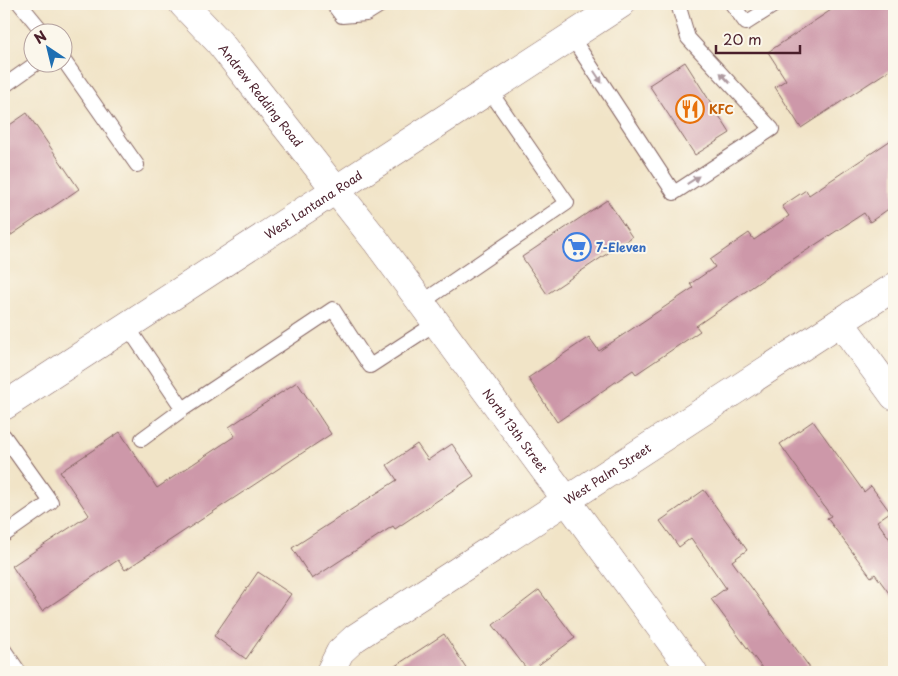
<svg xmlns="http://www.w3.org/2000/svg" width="898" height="676" viewBox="0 0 898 676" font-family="'Playpen Sans',sans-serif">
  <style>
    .building { fill: #cd98a9 }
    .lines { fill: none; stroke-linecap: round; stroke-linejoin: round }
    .service-casing { stroke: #846462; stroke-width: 16 }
    .minor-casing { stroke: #846462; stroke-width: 29 }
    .tertiary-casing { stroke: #846462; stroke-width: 29 }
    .primary-casing { stroke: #846462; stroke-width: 29 }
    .service { stroke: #fff; stroke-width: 14 }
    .minor { stroke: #fff; stroke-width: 28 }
    .tertiary { stroke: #fff; stroke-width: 28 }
    .primary { stroke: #fff; stroke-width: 28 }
    .oneway { fill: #ae9aa0 }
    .labels { text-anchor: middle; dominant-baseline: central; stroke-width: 4; stroke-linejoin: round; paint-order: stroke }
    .street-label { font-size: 12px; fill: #4a1f2b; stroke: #fbf7ec }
    .food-label { font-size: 12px; font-weight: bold; fill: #c56008; stroke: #fbf7ec; text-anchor: start }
    .shop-label { font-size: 12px; font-weight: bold; fill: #366cbe; stroke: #fbf7ec; text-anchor: start }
  </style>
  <rect width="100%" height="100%" fill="#fbf7ec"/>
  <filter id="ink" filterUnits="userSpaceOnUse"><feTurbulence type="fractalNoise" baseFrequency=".02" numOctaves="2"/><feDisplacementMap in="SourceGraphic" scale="10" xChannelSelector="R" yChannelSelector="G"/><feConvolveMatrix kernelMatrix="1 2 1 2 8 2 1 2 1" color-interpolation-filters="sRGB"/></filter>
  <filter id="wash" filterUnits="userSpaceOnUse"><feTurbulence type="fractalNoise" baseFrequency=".0096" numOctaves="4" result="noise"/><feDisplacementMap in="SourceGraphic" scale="20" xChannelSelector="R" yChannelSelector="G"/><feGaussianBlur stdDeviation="1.12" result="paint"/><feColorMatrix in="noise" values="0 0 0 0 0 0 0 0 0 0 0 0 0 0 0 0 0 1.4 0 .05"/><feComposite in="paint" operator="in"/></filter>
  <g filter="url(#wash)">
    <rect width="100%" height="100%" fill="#f1e4c7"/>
    <g id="blocks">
      <!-- building -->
      <path class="building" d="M840 4H894V67L801 128 775 87 786 80 768 52Z
        M685 62 730 133 695 155 649 85Z
        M27 113 79 189 4 240V129Z
        M894 138V205L870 222 864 213 775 271 696 326 700 331 636 374 633 370 557 422 528 378 589 337 599 351 693 288 690 284 715 267 710 260 749 233 754 240 789 216 782 206 806 190 809 195Z
        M607 200 632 237 547 294 522 257Z
        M297 382 331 434 125 570 118 560 42 611 12 566 89 515 60 472 120 432 157 488 235 436 229 427Z
        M813 421 864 492 871 486 890 512 877 521 894 545V600L875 574 871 577 827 518 831 516 780 444Z
        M417 444 428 460 452 444 474 476 395 529 393 526 312 579 292 548 397 480 387 465Z
        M704 490 747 550 732 561 813 672H765L711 599 726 588 691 538 679 547 660 521Z
        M258 572 291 594 246 659 214 636Z
        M539 590 575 638 529 672 493 625Z
        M444 634 469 672H386Z"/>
    </g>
  </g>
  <g filter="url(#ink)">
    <use href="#blocks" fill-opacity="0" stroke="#846462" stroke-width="1"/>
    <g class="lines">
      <defs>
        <path id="service" d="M20 4 43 32
          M333 4 342 16 366 14 382 4
          M732 4 746 23 776 4
          M571 36 674 193 772 129 688 38 678 4
          M62 58 137 165
          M4 86 38 62
          M421 303 567 203 489 90
          M127 326 183 409 333 309 370 366 436 323
          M4 436 51 502 4 535
          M142 439 183 409
          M4 650 19 672"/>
        <g id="minor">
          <path d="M840 322 894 396"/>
          <path id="s1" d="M330 672 340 652 355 638 894 287"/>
        </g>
        <g id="tertiary">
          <path id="s2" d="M183 4 219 42 376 241 693 672"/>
        </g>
        <g id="primary">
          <path id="s3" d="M4 406 621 4"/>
        </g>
      </defs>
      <!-- service casing -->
      <use href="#service" class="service-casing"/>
      <!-- minor casing -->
      <use href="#minor" class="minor-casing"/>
      <!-- tertiary casing -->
      <use href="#tertiary" class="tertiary-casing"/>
      <!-- primary casing -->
      <use href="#primary" class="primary-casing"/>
      <!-- service -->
      <use href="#service" class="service"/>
      <!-- minor -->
      <use href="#minor" class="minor"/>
      <!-- tertiary -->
      <use href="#tertiary" class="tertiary"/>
      <!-- primary -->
      <use href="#primary" class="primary"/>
    </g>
    <!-- one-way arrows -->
    <defs><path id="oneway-solid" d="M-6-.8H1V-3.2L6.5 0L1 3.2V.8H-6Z" transform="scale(1.25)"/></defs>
    <g class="oneway">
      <use href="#oneway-solid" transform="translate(598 77) rotate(57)"/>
      <use href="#oneway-solid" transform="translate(725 78) rotate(-133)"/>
      <use href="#oneway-solid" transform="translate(693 180) rotate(-33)"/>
    </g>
  </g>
  <!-- icons -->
  <defs>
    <symbol id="restaurant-ring" viewBox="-11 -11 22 22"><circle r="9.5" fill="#fbf7ec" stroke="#e8710a" stroke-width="1.5"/><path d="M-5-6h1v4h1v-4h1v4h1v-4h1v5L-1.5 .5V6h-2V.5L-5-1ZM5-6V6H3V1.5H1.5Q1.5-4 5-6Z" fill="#e8710a"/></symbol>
    <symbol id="supermarket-ring" viewBox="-11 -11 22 22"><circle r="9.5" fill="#fbf7ec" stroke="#3f7fe0" stroke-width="1.5"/><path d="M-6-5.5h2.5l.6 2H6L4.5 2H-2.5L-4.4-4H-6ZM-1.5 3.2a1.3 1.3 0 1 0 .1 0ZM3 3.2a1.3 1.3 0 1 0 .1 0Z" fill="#3f7fe0"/></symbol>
  </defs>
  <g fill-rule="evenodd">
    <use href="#restaurant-ring" x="674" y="93" width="32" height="32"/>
    <use href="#supermarket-ring" x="561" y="231" width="32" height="32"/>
  </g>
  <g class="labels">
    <!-- street labels -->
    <g class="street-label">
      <text stroke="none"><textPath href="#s2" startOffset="120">Andrew Redding Road</textPath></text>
      <text stroke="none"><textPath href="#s3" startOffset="369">West Lantana Road</textPath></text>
      <text stroke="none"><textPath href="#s2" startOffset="541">North 13th Street</textPath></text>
      <text stroke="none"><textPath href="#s1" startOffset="344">West Palm Street</textPath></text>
    </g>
    <!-- food labels -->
    <g class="food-label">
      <text x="709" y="109">KFC</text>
    </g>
    <!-- shop labels -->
    <g class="shop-label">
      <text x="596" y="247">7-Eleven</text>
    </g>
  </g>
  <!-- margin -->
  <rect width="898" height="676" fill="none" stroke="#fbf7ec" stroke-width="20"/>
  <!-- north arrow -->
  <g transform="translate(48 48) rotate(325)"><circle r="24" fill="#fbf7ec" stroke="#b4a19f"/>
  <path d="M0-4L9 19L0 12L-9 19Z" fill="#1f6fb2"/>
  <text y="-8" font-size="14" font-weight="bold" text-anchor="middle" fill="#4a1f2b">N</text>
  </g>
  <!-- scale -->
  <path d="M716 45v8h84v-8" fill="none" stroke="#4a1f2b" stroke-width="2.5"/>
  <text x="723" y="45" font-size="15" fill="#4a1f2b" stroke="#fbf7ec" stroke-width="4" paint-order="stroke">20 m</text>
</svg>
